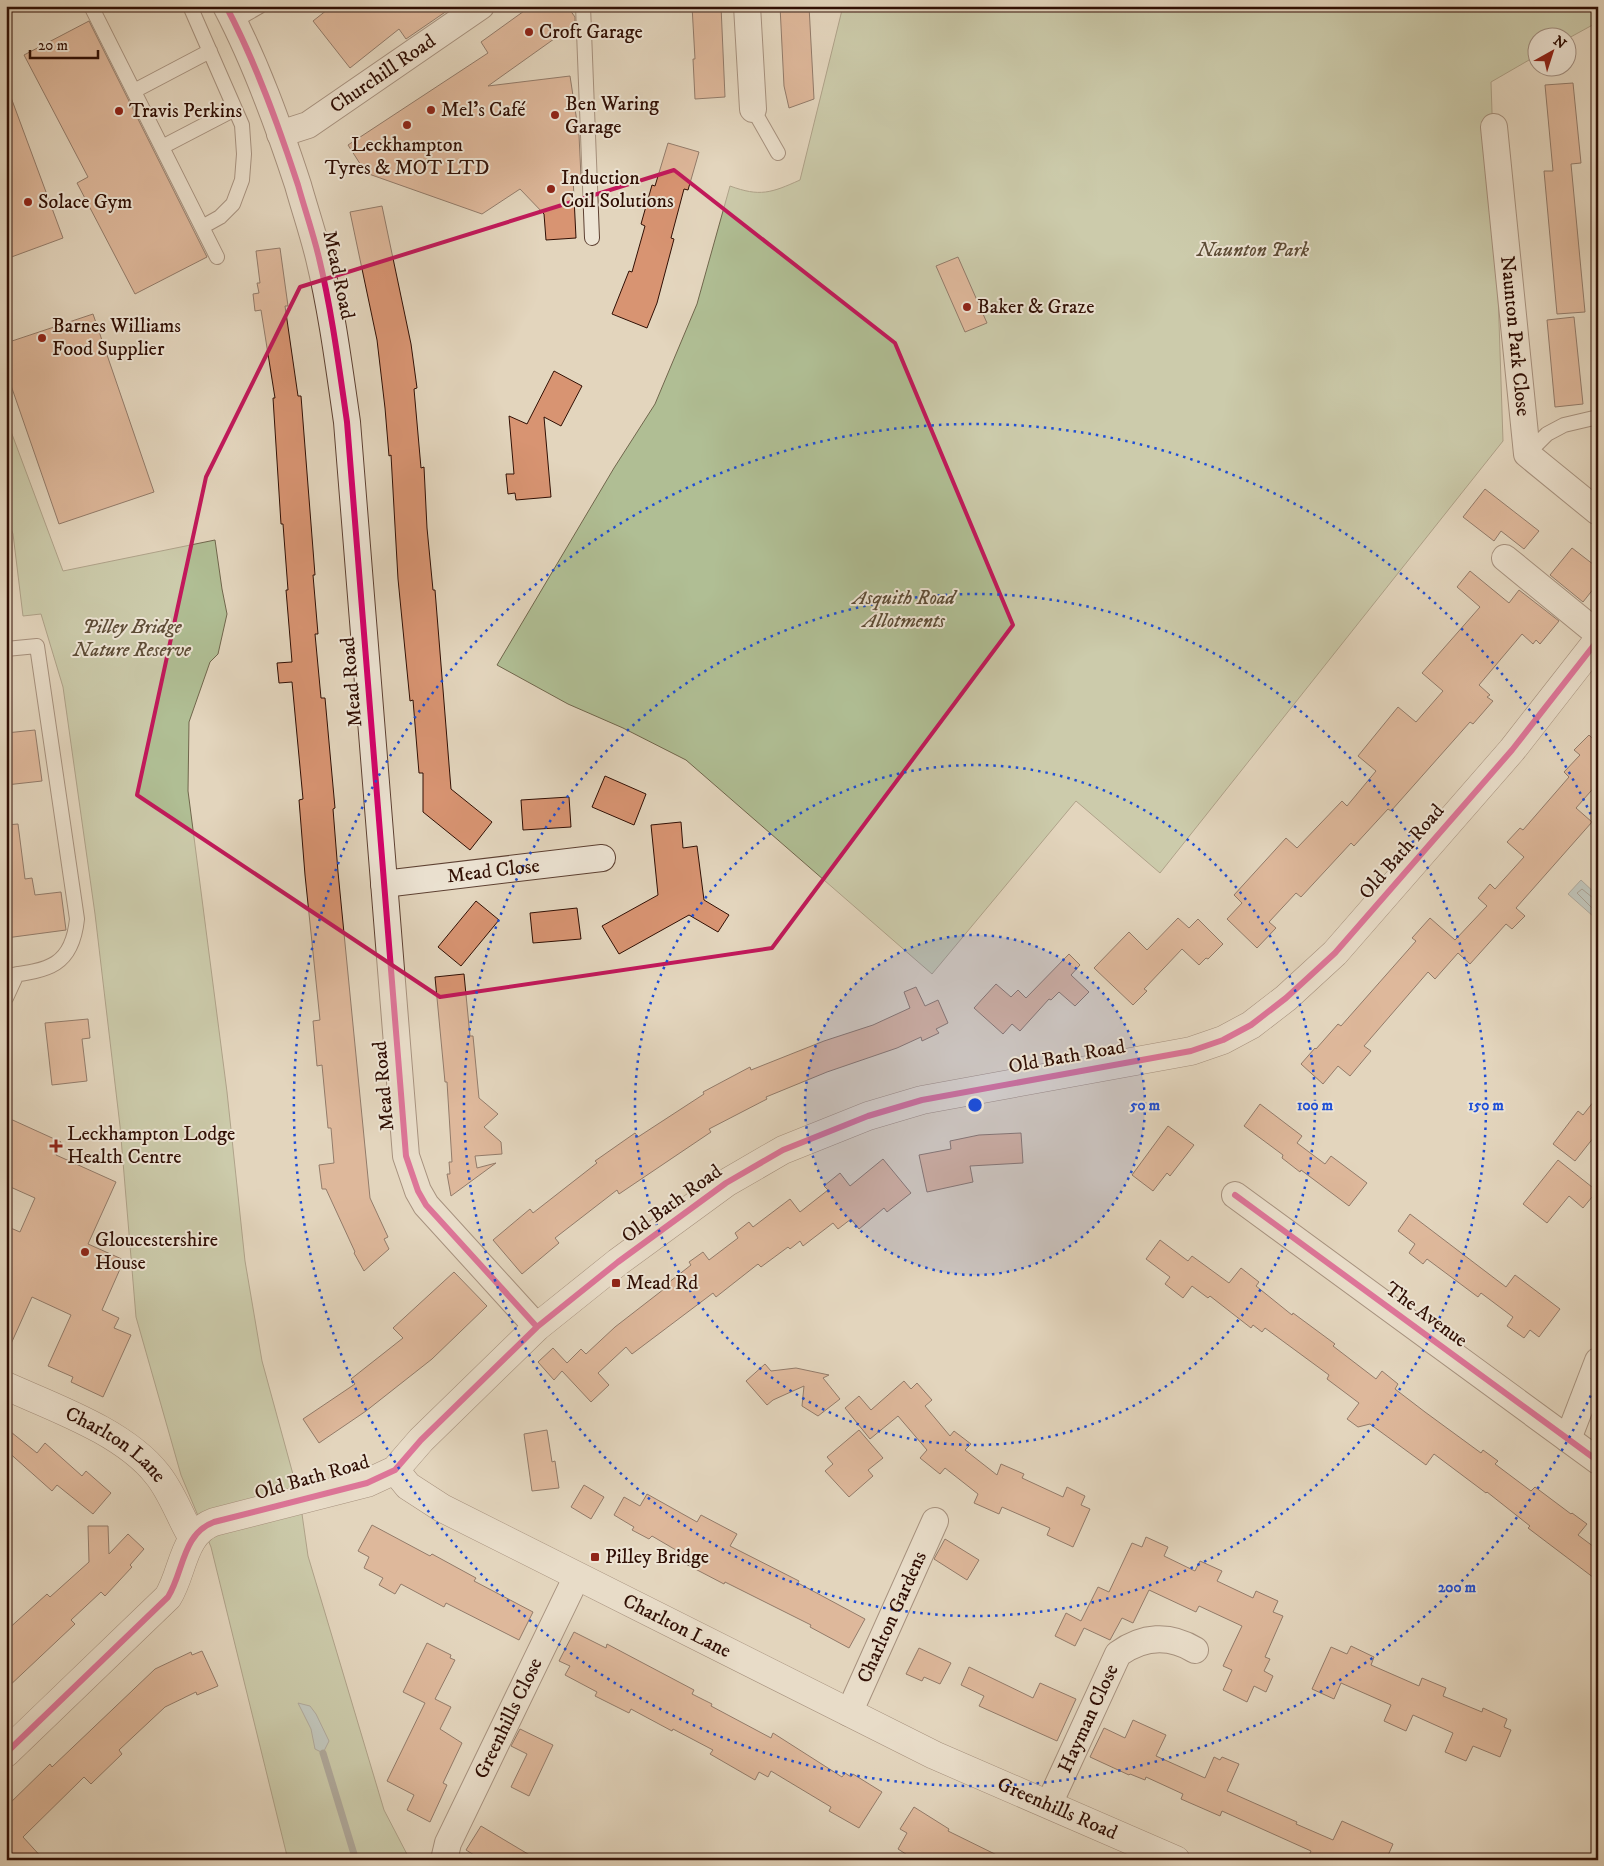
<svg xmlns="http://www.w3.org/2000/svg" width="1604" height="1866" viewBox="0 0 1604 1866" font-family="'IM FELL DW Pica',serif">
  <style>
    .green { fill: #b0be94; stroke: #70664c }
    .water { fill: #9ab6bc; stroke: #707372 }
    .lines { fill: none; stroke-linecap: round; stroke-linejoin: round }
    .shore { stroke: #656260; stroke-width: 1 }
    .stream { stroke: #707372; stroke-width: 7 }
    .building { fill: #d89472; stroke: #300f04 }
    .service-casing { stroke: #5d4032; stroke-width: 16 }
    .minor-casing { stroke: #5d4032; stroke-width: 28 }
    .tertiary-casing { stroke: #5d4032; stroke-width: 29 }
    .service { stroke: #ede4d4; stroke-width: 14 }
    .minor { stroke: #ede4d4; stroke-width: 26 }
    .tertiary { stroke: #ede4d4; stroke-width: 28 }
    .cycleway-casing { stroke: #ede4d4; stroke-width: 9 }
    .cycleway { stroke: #d6006c; stroke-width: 6 }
    .marked { fill: none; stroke: #c2185b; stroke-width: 4; stroke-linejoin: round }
    .ring { fill: none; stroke: #1d4ed8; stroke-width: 2.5; stroke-dasharray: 2.5 5 }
    .poi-dot { fill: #8f2418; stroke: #ede4d4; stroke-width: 2 }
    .labels { text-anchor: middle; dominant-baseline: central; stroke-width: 4; stroke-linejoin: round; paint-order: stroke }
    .poi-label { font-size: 20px; fill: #300f04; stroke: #ede4d4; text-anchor: start }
    .street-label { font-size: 20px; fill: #300f04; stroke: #ede4d4 }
    .park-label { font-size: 20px; font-style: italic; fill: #5d4c36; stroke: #ede4d4 }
    .centre { fill: #1d4ed8; stroke: #ede4d4; stroke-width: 2.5 }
    .ring-label { font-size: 15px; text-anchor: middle; font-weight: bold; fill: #1d4ed8; stroke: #ede4d4; stroke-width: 4; stroke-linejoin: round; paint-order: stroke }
  </style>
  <rect width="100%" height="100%" fill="#e3d5bd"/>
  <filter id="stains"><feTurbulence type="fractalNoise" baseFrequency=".004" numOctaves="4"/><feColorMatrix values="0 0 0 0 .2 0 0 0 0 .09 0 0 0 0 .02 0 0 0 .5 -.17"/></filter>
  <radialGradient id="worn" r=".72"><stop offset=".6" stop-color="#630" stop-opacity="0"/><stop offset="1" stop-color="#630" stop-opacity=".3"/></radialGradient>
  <!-- green -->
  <path class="green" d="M843 6H1598V22L1567 39 1566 38H1536V56L1491 82 1503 441 1160 873 1076 801 932 974 686 760 623 728 568 704 497 665 614 468 655 404 697 304 730 186C760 197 771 193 800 180Z
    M6 418 63 571 215 540 222 589 227 614 218 654 210 662 189 722 188 791 227 1092 245 1261 262 1361 300 1500 308 1556 384 1810 410 1860H288L211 1547 181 1475 136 1317 120 1126 95 914 63 687 41 614 23 616 13 534 6 514Z"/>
  <!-- water -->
  <path class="water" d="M1581 880 1598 896V913L1594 917 1568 894Z
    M298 1703 310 1706 316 1714 329 1741 323 1753 315 1749 311 1729Z"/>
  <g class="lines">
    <!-- shore -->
    <path class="shore" d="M1598 899 1593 898 1582 889 1577 893 1594 910 1598 911"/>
    <!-- stream -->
    <path class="stream" d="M323 1753 354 1854V1860"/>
  </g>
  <!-- building -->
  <path class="building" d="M332 6H454L406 39 399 29 350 68 313 21Z
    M531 6H567L575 17V24L488 86 570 76 579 135 581 177H573L576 238 546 240 544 214 520 189 482 214 366 173 348 145 488 53 481 42Z
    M692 6H721L725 97 695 99 693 59H695Z
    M780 6H809L814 99 789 108 784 86Z
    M89 21 207 257 135 294 77 183 88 177 24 55Z
    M1573 83 1581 163 1571 164 1585 312 1557 314 1544 171H1553L1545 85Z
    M6 92H9L63 238 6 259Z
    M668 143 699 152 688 190 684 189 671 238 674 239 657 303 647 328 612 314 629 271 632 272 645 226 641 224 652 185 655 186Z
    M382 206 411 344 417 388 414 389 421 468 424 467 427 528 433 590H435L451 789 492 822 470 850 423 812V773H419L413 700 410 701 398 579 391 455 389 456 385 408 377 340 350 212Z
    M280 248 288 306H285L298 396H301L315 575H313L318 634H315L321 698H325L335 808 333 809 338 872 370 1198 388 1237 384 1239 389 1249 364 1271 354 1253 355 1252 326 1189H322L319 1165 334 1163 331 1128H328L322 1065 317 1066 315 1043 313 1021 320 1020 305 875 299 800 303 799 292 682 279 683 277 663 292 662 286 590H288L283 524H281L273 398H275L261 310 255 311 253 294 259 293 257 283H260L256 251Z
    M958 257 987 323 965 332 936 266Z
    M93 314 154 492 59 524 6 371V343Z
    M1574 317 1583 404 1555 407 1547 320Z
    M554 371 582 386 561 426 544 417 551 497 516 500 515 493 508 494 506 474H514L509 416 527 424Z
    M1485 489 1539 531 1524 549 1501 531 1494 541 1463 517Z
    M1572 548 1598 568V583L1583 602 1550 575Z
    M1470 571 1509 603 1519 590 1559 621 1540 644 1536 640 1533 644 1522 634 1479 685 1490 695 1487 697 1493 701 1473 724 1470 722 1391 811 1388 809 1354 846 1351 843 1301 897 1296 893 1269 922 1276 928 1257 948 1227 919 1242 903 1234 895 1286 838 1297 848 1342 801 1347 806 1376 771 1358 756 1398 707 1416 722 1443 691 1422 673 1480 607 1457 587Z
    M35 730 42 781 6 785V733Z
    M1589 735 1594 740 1598 735V783L1576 808 1592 822 1516 908 1525 916 1512 929 1506 924 1470 964 1458 953 1435 979 1428 972 1364 1046 1371 1051 1350 1076 1338 1066 1323 1084 1301 1064 1315 1048 1316 1049 1338 1024 1341 1026 1416 941 1412 938 1430 918 1455 940 1487 906 1478 898 1490 884 1495 889 1524 857 1507 842 1520 828 1523 830 1569 777 1564 772 1580 755 1574 750Z
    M605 776 646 794 634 825 592 807Z
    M569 797 571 827 523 830 521 800Z
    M681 822 683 848 697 846 704 900 729 915 718 932 689 915 619 954 602 926 658 895 651 825Z
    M18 824 25 879 32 878 35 895 61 892 66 930 6 938V825Z
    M476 901 499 920 461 966 438 947Z
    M577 908 581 939 533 943 530 913Z
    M1178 918 1189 928 1198 919 1223 944 1208 959 1206 958 1199 965 1182 949 1144 989 1147 991 1133 1005 1094 968 1129 932 1147 950Z
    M1069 954 1080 965 1071 975 1089 992 1075 1006 1059 992 1051 1000 1049 999 1020 1031 1012 1024 1003 1034 974 1008 996 984 1011 997 1018 990 1026 998Z
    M464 974 470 1036H473L479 1098 498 1114 484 1127 501 1142 502 1154 475 1156 477 1168 496 1163 451 1196 447 1174H450L449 1162H452L447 1082H445L435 977Z
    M916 987 925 1006 938 1000 948 1023 936 1029 939 1033 922 1041 921 1037 897 1048 827 1072 766 1097 767 1099 709 1129 711 1132 619 1194 617 1190 555 1238 559 1243 522 1274 493 1240 530 1209 533 1213 597 1163 595 1161 635 1133 638 1137 704 1094 703 1092 750 1067 751 1070 824 1041 873 1025 910 1008 904 992Z
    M88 1019 90 1038 82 1039 87 1081 52 1085 45 1023Z
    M1598 1096V1132L1575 1161 1553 1144 1578 1111 1583 1115Z
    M1260 1104 1302 1136 1297 1143 1325 1164 1331 1156 1367 1183 1349 1206 1301 1170 1300 1172 1282 1158 1283 1155 1244 1126Z
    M6 1117 61 1142 56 1155 116 1182 88 1244 124 1260 102 1310 119 1318 114 1328 131 1335 103 1397 71 1382 73 1377 48 1366 71 1315 32 1297 6 1355V1226L20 1232 35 1198 6 1185Z
    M1168 1126 1194 1145 1170 1176 1167 1173 1153 1191 1132 1175Z
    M1021 1133 1023 1163 970 1166 973 1182 927 1192 919 1155 951 1149 950 1141 979 1135Z
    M883 1159 911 1193 887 1212 884 1208 859 1229 851 1219 838 1229 833 1223 803 1246 800 1241 790 1249 788 1247 761 1267 758 1264 716 1297 713 1293 632 1354 626 1347 598 1373 609 1385 591 1402 562 1371 554 1380 538 1362 553 1348 567 1363 581 1349 586 1354 615 1327 664 1289 663 1287 691 1265 689 1262 703 1252 709 1260 738 1238 735 1233 749 1222 753 1227 790 1199 800 1212 828 1190 824 1186 840 1173 850 1186Z
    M1558 1160 1597 1191 1583 1208 1569 1196 1547 1223 1523 1204Z
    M1410 1214 1506 1287 1515 1275 1560 1309 1539 1337 1530 1330 1524 1338 1507 1326 1513 1317 1481 1293 1478 1297 1427 1259 1423 1264 1409 1253 1415 1244 1398 1231Z
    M1160 1240 1188 1261 1192 1256 1229 1283 1241 1268 1259 1282 1256 1286 1292 1315 1293 1313 1335 1344 1333 1346 1376 1379 1382 1371 1398 1384 1395 1389 1425 1412 1481 1453 1483 1450 1498 1461 1495 1464 1531 1491 1535 1487 1571 1514 1572 1513 1587 1524 1578 1535 1598 1550V1581L1528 1528 1530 1526 1487 1492 1486 1493 1434 1454 1426 1465 1370 1424 1358 1427 1347 1419 1359 1403 1327 1379 1329 1375 1265 1328 1262 1332 1253 1325 1251 1328 1210 1296 1208 1298 1192 1286 1183 1298 1165 1284 1170 1277 1146 1259Z
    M454 1272 487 1306 432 1359 366 1411 319 1443 303 1419 355 1384 351 1379 403 1338 393 1328Z
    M765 1364 771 1371 796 1368 829 1375 823 1378 840 1399 818 1416 802 1406 804 1386 773 1400 767 1405 746 1381Z
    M904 1381 911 1389 917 1383 932 1400 925 1406 950 1436 954 1431 971 1444 965 1450 997 1475 1001 1464 1024 1474 1022 1478 1063 1497 1067 1487 1085 1496 1081 1505 1090 1509 1073 1547 1047 1535 1050 1528 1002 1507 999 1514 974 1503 978 1494 945 1468 940 1474 920 1458 927 1450 898 1416 870 1439 845 1408 859 1396 871 1410Z
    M6 1428 37 1453 45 1443 82 1476 86 1471 111 1493 93 1514 57 1485 52 1491 6 1450Z
    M547 1430 552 1462 555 1461 559 1488 532 1491 524 1434Z
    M859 1430 883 1458 868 1470 873 1476 849 1497 825 1471 833 1464 827 1457Z
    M584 1485 604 1497 591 1519 571 1507Z
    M647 1494 697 1522 701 1515 737 1534 730 1546 799 1581 798 1583 865 1619 849 1648 810 1627 811 1625 725 1582 724 1584 678 1560 681 1553 652 1536 649 1539 632 1530 634 1527 614 1515 624 1497 640 1506Z
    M372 1525 430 1556 432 1554 476 1578 474 1581 533 1612 519 1640 446 1603 444 1607 401 1584 395 1594 379 1585 383 1578 364 1568 369 1557 358 1551Z
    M88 1526H108L109 1554 128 1534 144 1549 130 1565 132 1567 105 1596 101 1592 71 1620 75 1624 6 1689V1631L47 1594 50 1597 89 1562Z
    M1146 1537 1168 1547 1164 1556 1195 1571 1200 1561 1222 1571 1217 1581 1253 1598 1256 1591 1278 1601 1273 1612 1283 1616 1265 1657 1270 1659 1264 1671 1273 1676 1266 1692 1254 1686 1247 1702 1223 1690 1232 1670 1223 1666 1242 1626 1199 1606 1196 1612 1149 1590 1133 1623 1122 1618 1110 1640 1084 1628 1075 1646 1055 1636 1066 1613 1081 1621 1098 1587 1109 1592 1132 1543 1142 1547Z
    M945 1539 979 1560 967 1580 934 1559Z
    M574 1632 606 1648 607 1644 694 1690 692 1694 712 1704 711 1706 771 1738 773 1733 842 1777 845 1773 851 1777 853 1774 882 1792 859 1828 829 1811 831 1807 771 1771 768 1777 759 1772 755 1780 710 1754 713 1750 673 1729 672 1731 631 1709 629 1713 595 1696 597 1692 565 1675 570 1666 559 1661Z
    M427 1643 451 1655 450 1658 455 1660 435 1699 451 1707 440 1729 462 1743 443 1783 447 1785 430 1822 407 1810 414 1795 387 1781 425 1703 403 1692Z
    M1351 1646 1374 1657 1371 1665 1419 1686 1422 1678 1446 1688 1443 1696 1482 1712 1483 1708 1507 1719 1504 1727 1511 1730 1500 1757 1473 1746 1466 1761 1445 1752 1453 1733 1413 1715 1406 1731 1384 1721 1391 1705 1341 1683 1334 1699 1312 1689 1331 1647 1347 1654Z
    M919 1648 951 1663 940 1684 924 1677 922 1681 906 1674Z
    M202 1651 218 1686 197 1695 196 1692 165 1707 119 1750 122 1754 91 1784 84 1777 23 1837 44 1860H6V1807L50 1764 52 1767 155 1669 191 1652 192 1655Z
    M969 1667 1033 1698 1040 1683 1076 1699 1057 1741 979 1706 984 1696 961 1685Z
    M1133 1720 1166 1735 1156 1756 1205 1778 1214 1757 1220 1760 1222 1757 1239 1764 1227 1791 1297 1822 1296 1824 1333 1840 1342 1821 1393 1844 1386 1860H1307L1311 1851 1222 1811 1220 1816 1181 1799 1183 1794 1146 1777 1145 1780 1130 1774 1129 1775 1090 1757 1104 1728 1125 1738Z
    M520 1729 553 1745 529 1796 511 1787 527 1754 511 1746Z
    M914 1807 949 1829 948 1831 1007 1860H915L898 1849 907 1833 900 1829Z
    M481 1826 538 1860H482L466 1850Z"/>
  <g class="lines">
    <defs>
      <path id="service" d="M91 6 217 257
        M190 6 242 125 244 154 242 180 233 204 220 217 202 227
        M583 6 592 238
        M234 21 260 6
        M134 91 210 51
        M753 109 778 153
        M162 147 235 109
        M1527 454 1547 434 1564 425 1598 417
        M6 649 37 646 77 919C72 967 48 970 6 976
        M6 998 17 974"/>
      <g id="minor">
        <path d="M226 6C256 63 278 124 298 185 305 210 313 233 319 258 332 312 339 367 347 422L406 1156 418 1191 426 1205 537 1327"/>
        <path d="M747 6 753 109"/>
        <path id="s1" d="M1494 127 1527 454 1598 512"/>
        <path id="s2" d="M280 134 308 125 481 6"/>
        <path d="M1505 558 1598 634"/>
        <path id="s3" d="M384 884 602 858"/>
        <path d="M1235 1195 1598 1461"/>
        <path d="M1568 1439 1598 1361"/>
        <path id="s4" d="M849 1713 935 1521"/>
        <path id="s5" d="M1049 1804 1118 1654C1143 1636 1169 1634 1195 1650"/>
        <path id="s6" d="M444 1860 448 1843 577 1576"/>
      </g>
      <g id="tertiary">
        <path id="s7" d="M6 1386C55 1408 124 1432 157 1474 172 1492 180 1517 192 1537"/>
        <path id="s8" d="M395 1470 408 1486 442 1508 934 1755 1176 1860"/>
        <path d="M6 1753 168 1597C184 1571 182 1534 214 1522L367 1483 395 1470 421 1440 537 1327 618 1262 726 1183 783 1150 868 1116 922 1100 1191 1051 1223 1040 1251 1025 1286 998 1335 953 1512 750 1598 640"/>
      </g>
    </defs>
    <!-- service casing -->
    <use href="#service" class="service-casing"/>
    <!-- minor casing -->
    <use href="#minor" class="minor-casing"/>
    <!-- tertiary casing -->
    <use href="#tertiary" class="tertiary-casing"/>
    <!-- service -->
    <use href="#service" class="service"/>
    <!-- minor -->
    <use href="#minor" class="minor"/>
    <!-- tertiary -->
    <use href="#tertiary" class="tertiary"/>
    <defs>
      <path id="cycleway" d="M226 6C256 63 278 124 298 185 305 210 313 233 319 258 332 312 339 367 347 422L406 1156 418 1191 426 1205 537 1327
        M1235 1195 1598 1461
        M6 1753 168 1597C184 1571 182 1534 214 1522L367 1483 395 1470 421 1440 537 1327 618 1262 726 1183 783 1150 868 1116 922 1100 1191 1051 1223 1040 1251 1025 1286 998 1335 953 1512 750 1598 640"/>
    </defs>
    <!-- cycleway casing -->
    <use href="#cycleway" class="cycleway-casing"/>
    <!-- cycleway -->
    <use href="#cycleway" class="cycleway"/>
  </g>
  <!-- marked area -->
  <path d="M0 0H1604V1866H0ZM674 170 895 343 1013 625 772 948 440 997 137 795 206 477 300 287Z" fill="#e3d5bd" fill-opacity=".55" fill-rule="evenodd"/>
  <path class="marked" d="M674 170 895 343 1013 625 772 948 440 997 137 795 206 477 300 287Z"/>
  <!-- distance rings -->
  <circle cx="975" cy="1105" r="170" fill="#1d4ed8" fill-opacity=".12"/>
  <g class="ring">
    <circle cx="975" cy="1105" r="170"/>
    <circle cx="975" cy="1105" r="340"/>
    <circle cx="975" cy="1105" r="511"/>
    <path d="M1597 1382A681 681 0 1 1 1597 828"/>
  </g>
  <!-- markers -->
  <g class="poi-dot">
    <circle cx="529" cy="32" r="5"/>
    <circle cx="431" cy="110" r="5"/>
    <circle cx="119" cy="111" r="5"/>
    <circle cx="555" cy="115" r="5"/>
    <circle cx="407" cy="125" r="5"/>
    <circle cx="551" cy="189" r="5"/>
    <circle cx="28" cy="202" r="5"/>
    <circle cx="967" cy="307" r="5"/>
    <circle cx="42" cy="338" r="5"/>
    <path d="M53.5 1138.5h5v5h5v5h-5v5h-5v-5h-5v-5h5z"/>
    <circle cx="85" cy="1252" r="5"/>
    <rect x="611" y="1278" width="10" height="10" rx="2.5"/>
    <rect x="590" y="1552" width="10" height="10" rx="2.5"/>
  </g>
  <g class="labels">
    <!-- poi labels -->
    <g class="poi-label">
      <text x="539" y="32">Croft Garage</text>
      <text x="565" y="104">Ben Waring<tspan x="565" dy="23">Garage</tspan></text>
      <text x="441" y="110">Mel's Café</text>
      <text x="129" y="111">Travis Perkins</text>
      <text x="407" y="145" text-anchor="middle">Leckhampton<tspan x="407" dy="23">Tyres &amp; MOT LTD</tspan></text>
      <text x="561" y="178">Induction<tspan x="561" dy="23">Coil Solutions</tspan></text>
      <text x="38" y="202">Solace Gym</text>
      <text x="977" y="307">Baker &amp; Graze</text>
      <text x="52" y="326">Barnes Williams<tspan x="52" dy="23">Food Supplier</tspan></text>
      <text x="67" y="1134">Leckhampton Lodge<tspan x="67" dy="23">Health Centre</tspan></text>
      <text x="95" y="1240">Gloucestershire<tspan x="95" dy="23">House</tspan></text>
      <text x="626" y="1283">Mead Rd</text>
      <text x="605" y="1557">Pilley Bridge</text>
    </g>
    <!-- street labels -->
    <g class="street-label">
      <text stroke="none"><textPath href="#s2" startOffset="120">Churchill Road</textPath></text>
      <text transform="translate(338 275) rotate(78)">Mead Road</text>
      <text stroke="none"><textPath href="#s1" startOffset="210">Naunton Park Close</textPath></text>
      <text transform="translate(352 682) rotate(-95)">Mead Road</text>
      <text transform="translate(1402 852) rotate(-49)">Old Bath Road</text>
      <text stroke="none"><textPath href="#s3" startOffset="110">Mead Close</textPath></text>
      <text transform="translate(1067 1057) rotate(-10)">Old Bath Road</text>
      <text transform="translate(384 1086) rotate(-95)">Mead Road</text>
      <text transform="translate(672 1204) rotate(-36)">Old Bath Road</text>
      <text transform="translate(1426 1315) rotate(36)">The Avenue</text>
      <text stroke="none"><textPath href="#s7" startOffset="125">Charlton Lane</textPath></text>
      <text transform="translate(312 1478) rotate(-16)">Old Bath Road</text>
      <text stroke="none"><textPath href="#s4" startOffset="105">Charlton Gardens</textPath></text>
      <text stroke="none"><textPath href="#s8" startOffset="324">Charlton Lane</textPath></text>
      <text stroke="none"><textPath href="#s6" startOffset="156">Greenhills Close</textPath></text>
      <text stroke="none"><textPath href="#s5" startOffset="94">Hayman Close</textPath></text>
      <text stroke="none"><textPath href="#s8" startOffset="746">Greenhills Road</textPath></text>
    </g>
    <!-- park labels -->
    <g class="park-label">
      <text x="1253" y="250">Naunton Park</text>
      <text x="904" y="598">Asquith Road<tspan x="904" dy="23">Allotments</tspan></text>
      <text x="132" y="627">Pilley Bridge<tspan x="132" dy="23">Nature Reserve</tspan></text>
    </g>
  </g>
  <circle cx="975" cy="1105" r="8" class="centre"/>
  <g class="ring-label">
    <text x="1145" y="1110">50 m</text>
    <text x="1315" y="1110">100 m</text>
    <text x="1486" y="1110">150 m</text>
    <text x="1457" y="1592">200 m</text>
  </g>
  <!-- margin -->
  <rect width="1604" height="1866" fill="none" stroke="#e3d5bd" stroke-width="25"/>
  <rect x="8" y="8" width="1589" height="1851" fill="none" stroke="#300f04" stroke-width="2.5"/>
  <rect x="12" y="12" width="1579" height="1841" fill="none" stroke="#300f04"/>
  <!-- north arrow -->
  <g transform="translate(1552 52) rotate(39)"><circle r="24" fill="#ede4d4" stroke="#a18f81"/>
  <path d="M0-4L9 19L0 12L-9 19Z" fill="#8f2418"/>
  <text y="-8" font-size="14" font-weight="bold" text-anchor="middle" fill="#300f04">N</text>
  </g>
  <!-- scale -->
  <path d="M30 50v8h68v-8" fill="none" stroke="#300f04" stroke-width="2.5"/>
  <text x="38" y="50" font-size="15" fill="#300f04" stroke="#ede4d4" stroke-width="4" paint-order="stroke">20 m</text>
  <rect width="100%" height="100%" filter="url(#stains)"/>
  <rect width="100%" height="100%" fill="url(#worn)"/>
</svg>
